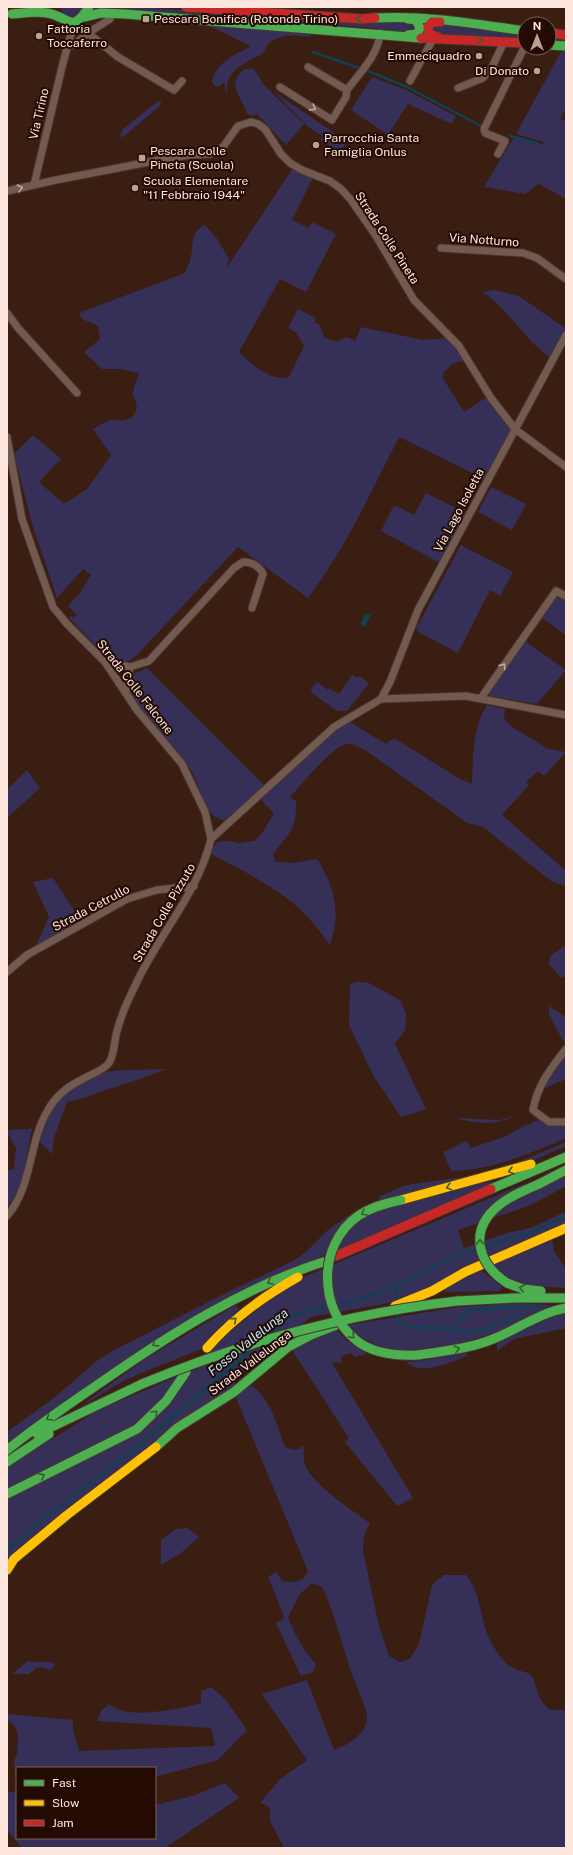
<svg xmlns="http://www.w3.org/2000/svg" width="573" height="1855" viewBox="0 0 573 1855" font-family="'Public Sans',sans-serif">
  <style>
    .green { fill: #362f58 }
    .water { fill: #114151 }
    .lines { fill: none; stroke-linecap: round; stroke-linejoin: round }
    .stream { stroke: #114151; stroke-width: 2.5 }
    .street-casing { stroke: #4a3730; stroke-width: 9 }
    .fast-casing { stroke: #4a3730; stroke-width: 11 }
    .slow-casing { stroke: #4a3730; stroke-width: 11 }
    .jam-casing { stroke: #4a3730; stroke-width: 11 }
    .street { stroke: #725a51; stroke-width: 7 }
    .fast { stroke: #4caf50; stroke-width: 9 }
    .slow { stroke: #ffc107; stroke-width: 9 }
    .jam { stroke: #c62828; stroke-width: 9 }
    .fast-bridge-casing { stroke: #4a3730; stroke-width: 11; stroke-linecap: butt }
    .fast-bridge { stroke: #4caf50; stroke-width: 9 }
    .oneway { stroke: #385d2a }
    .oneway2 { stroke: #bea89f }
    .poi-dot { fill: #b9a197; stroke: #230b03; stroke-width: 1.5 }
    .labels { text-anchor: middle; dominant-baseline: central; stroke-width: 4; stroke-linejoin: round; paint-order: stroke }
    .poi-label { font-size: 12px; fill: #fde7de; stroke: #230b03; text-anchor: start }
    .street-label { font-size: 12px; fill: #fde7de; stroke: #230b03 }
    .water-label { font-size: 13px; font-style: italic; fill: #bdebfd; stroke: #230b03 }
  </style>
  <rect width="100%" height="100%" fill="#3a1e12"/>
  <!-- green -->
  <path class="green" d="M61 7H85C79 15 72 22 63 15Z
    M94 7H141L374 23 412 22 418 30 405 32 374 28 105 8 94 10Z
    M205 24 312 32 311 37C298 36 280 33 269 43 265 47 265 53 260 55 240 66 224 71 227 98L224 82 218 87 215 86 212 82C216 62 235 55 251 46Z
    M436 25 470 27 525 35V39L436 35 433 32V27Z
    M562 50 566 51V108L560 119 566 121V199L539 184 525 194 484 187 514 137 543 144 544 142 516 134Z
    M245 69H253L256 72 264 85 304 124 286 145 256 113 254 116 247 114C243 97 224 84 245 69Z
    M372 77 406 90 456 116 452 124 408 104 388 135 351 110Z
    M273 91 346 141 341 152 320 140 323 136 308 127Z
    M158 101 161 102V105L122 138 120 134 123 129Z
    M293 168 313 177 292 220 308 228 312 222 336 234 306 292 280 279 239 352C252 364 270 382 289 377L304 346 296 332 288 328 298 309 316 318 314 322 320 325 324 337 336 342 347 337 355 341 361 327 423 340 448 338 465 360 452 364 443 373V378L464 412 488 396 511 429 484 479 399 437C371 492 345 549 308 598L238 547 136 656 126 663 110 660 69 618 71 616 74 618 77 615 68 606 80 593 91 575 83 569 57 598 33 527 14 454 33 435 61 459 39 482 64 504 87 489 111 455 93 429C99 426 105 422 110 420 115 418 121 422 126 420 139 416 139 403 132 394L139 373 119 369H102L84 352 100 339 98 326 82 319 79 313 185 273C186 269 188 265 190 261 194 247 189 232 205 225L218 240 229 259 226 269Z
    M495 290 519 296 566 329 551 358C522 338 511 311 482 292Z
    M491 487 526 504 512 530 478 512Z
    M426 493 466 513 440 563 381 531 394 505 414 515Z
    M461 545 513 572 500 596 490 590 458 653 420 633 416 629Z
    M561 596 566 598V636L541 617 553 600Z
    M525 641 566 670 537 704 486 695Z
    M147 668 266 787 226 821C200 815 203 791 192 772 175 744 146 724 131 695 128 689 130 680 133 674Z
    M352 675 358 678 359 676 369 683 347 711H337L312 693 311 689 317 682 328 690 329 688 339 694Z
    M487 705 505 709 504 719 512 727 548 749 566 752 544 776 538 771 526 782 529 785 502 815 566 871V886L551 881 483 827 467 823 365 750C361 748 355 745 351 744 335 741 301 786 290 797L296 801C296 811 296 823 290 832 284 841 277 847 273 856L276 862 292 863 317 859C335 887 341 912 330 945 319 930 308 916 295 905 271 884 239 869 211 854 215 836 226 841 239 843 244 843 250 841 255 841L264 830 274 813 258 797 335 728 348 721 386 744 394 738 458 778 472 784C473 758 472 729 487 705Z
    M27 770 40 788 7 818V790Z
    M53 878 81 921 36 945 49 917 33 882Z
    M566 945V975L561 978 549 964 550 956Z
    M358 982 369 983 400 1000 406 1014 405 1030 395 1044 426 1109 401 1117 374 1077 349 1025 350 984Z
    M549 1006 566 1017V1046L549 1015Z
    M566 1055V1079L543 1089Z
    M166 1069C146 1077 127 1083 106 1090 93 1095 81 1099 67 1102L54 1138 52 1154 40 1142C45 1110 69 1081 102 1073 117 1069 149 1070 166 1069Z
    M517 1115C496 1126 477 1124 455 1118L500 1120Z
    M541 1119 566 1124V1138C530 1154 491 1170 451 1171L443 1152 466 1141 471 1148 506 1136 522 1127Z
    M32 1128 21 1185 7 1208V1171L14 1169 16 1148 7 1132 8 1130C16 1128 24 1131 32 1128Z
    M566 1142V1146L483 1183 499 1181 320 1257 227 1300 7 1443V1432L54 1398 98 1360 112 1351 230 1291 293 1261 306 1252 328 1230 352 1213 379 1199 380 1196 406 1185 469 1176 513 1164Z
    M566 1174V1186L531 1205 458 1230 464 1248 507 1233 531 1228 566 1211V1225L412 1299 311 1317 235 1379 234 1390C158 1444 77 1495 7 1559V1496L127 1437 189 1372 199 1368 218 1342 275 1295 306 1276 526 1183 529 1190Z
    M552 1239 554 1251 566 1269V1288L530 1286 509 1279 493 1265Z
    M481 1270 502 1287 499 1291 444 1292 447 1286Z
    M519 1303 551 1305 503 1330 463 1343 403 1351 380 1347 363 1339 348 1325 458 1307Z
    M236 1305 239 1309 213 1333 201 1349 125 1380 87 1403V1401L145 1359Z
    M566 1311V1328L514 1339 497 1351V1344L520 1330Z
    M335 1328 346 1340 367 1354 354 1357 352 1353 341 1356 342 1362 332 1363 413 1498 397 1506 345 1442 349 1438 292 1350 312 1338Z
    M467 1353V1356C449 1362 423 1377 406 1362L420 1361Z
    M180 1375 147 1419 7 1491V1467L97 1411Z
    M249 1384C269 1396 277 1423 284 1445 290 1451 297 1451 304 1446 304 1452 303 1460 305 1465 311 1483 354 1512 370 1523L364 1536 363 1551 379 1626 389 1656 400 1662 410 1659 419 1644 432 1585 444 1575H466C481 1593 480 1617 489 1638 495 1649 504 1666 517 1670 522 1672 526 1671 531 1675 535 1680 536 1690 539 1696 541 1701 546 1706 550 1710H566V1848H284L270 1821V1808L264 1804 260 1803 280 1779 307 1760 262 1694 307 1680 334 1750C348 1745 367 1734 367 1717 367 1709 356 1685 353 1677 342 1647 336 1615 322 1587L312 1583 300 1594 288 1617C295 1635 303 1650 316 1664L313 1672 301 1676 276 1623 282 1620 284 1616 268 1577 276 1572 282 1581C294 1583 303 1583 308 1571L234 1393Z
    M187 1528 199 1537 181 1553 161 1565V1540L176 1529Z
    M28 1661C37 1663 49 1660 55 1664L51 1670 38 1667 29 1674H12Z
    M211 1687 225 1699 247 1730 218 1760 155 1777V1768H17V1781L14 1761 17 1754 18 1735 14 1725 7 1720V1714L73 1720V1730L79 1751 215 1746 211 1728 97 1721 102 1710 109 1704C113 1707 118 1710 123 1711 143 1716 181 1709 201 1703V1691Z
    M225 1783 239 1798 165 1848H22L7 1830V1791L17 1793V1838H155V1805L192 1796Z"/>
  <!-- water -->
  <path class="water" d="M365 614 371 615 365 626 363 627 361 623Z"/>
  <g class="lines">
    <!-- stream -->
    <path class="stream" d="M313 52 359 68
      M368 71 407 87 481 126
      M510 136 537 143
      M483 1247 532 1232 566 1216
      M394 1286 398 1300
      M335 1305C355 1301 374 1295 393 1287 421 1274 446 1257 476 1249
      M398 1315 397 1320 406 1327 452 1329 454 1332C481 1333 495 1327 519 1314
      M452 1329 456 1322 469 1310 539 1306
      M272 1331 291 1316 328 1306
      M7 1551 34 1526 137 1447 255 1347"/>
    <defs>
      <path id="street" d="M112 14 110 19 88 33 118 57 174 90 182 81
        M74 45 88 33
        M308 67 347 90
        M410 81 433 39
        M280 87 332 120 346 97 347 90C359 74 379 54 380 33
        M458 88 483 78 492 67 504 42
        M498 154 505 141 485 133 484 129 525 46
        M34 185 62 67 70 37 76 22
        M7 191 56 180 159 160 189 155 210 154 223 147 238 126 251 122 258 124 265 129 281 154 290 163 302 170 330 181 341 189 351 200 376 236 414 300 459 346 491 398 515 429 566 467
        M441 248 523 253 537 258 566 279
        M7 313 18 328 77 393
        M7 437 22 519 53 607 67 624 105 662 137 710 182 764 205 812 211 839
        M105 662 130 667 149 661 234 568 243 562C251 561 260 567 263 574L252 608
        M126 691 130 667
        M481 698 556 591 566 596
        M381 699 390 682 418 610 566 335
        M7 972 27 955 127 899 157 890 194 886
        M566 1049C551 1068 537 1086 533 1110L549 1122H566
        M7 1216C33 1186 28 1143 48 1110 55 1097 67 1087 81 1080 89 1075 103 1071 109 1063 115 1054 114 1040 117 1031 121 1015 128 1000 135 986 158 935 198 894 211 839L334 727 381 699 466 696 566 715"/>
      <path id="fast" d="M12 14C23 13 36 11 47 13 71 17 70 35 89 7
        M84 17 101 13 125 14 421 38
        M375 18C426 15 475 24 525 31
        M408 19 416 20 420 28 417 34 408 35
        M549 45 566 46
        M539 1184 566 1170
        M491 1189 566 1157
        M507 1283 523 1289 541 1291
        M457 1301 515 1298H566
        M418 1355C443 1351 469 1349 493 1339 518 1329 539 1313 566 1308
        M37 1434 142 1384
        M156 1447 177 1428 234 1392 288 1347 313 1334 339 1324
        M7 1450C37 1426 69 1404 100 1383 169 1335 242 1288 323 1262
        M7 1462 49 1434
        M7 1494 137 1429 166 1401 186 1372"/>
      <path id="slow" d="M401 1200 531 1164
        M395 1306 432 1291 465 1272 566 1228
        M207 1348C233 1318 264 1296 298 1277
        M7 1570 14 1559 67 1515 156 1447"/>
      <path id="jam" d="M186 7 362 19 375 18
        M549 33 566 35
        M438 37 429 34 428 27 432 22H440
        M421 38 525 43
        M336 1256 491 1189"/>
    </defs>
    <!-- street casing -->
    <use href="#street" class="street-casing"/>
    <!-- fast casing -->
    <use href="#fast" class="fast-casing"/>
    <!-- slow casing -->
    <use href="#slow" class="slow-casing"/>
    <!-- jam casing -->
    <use href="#jam" class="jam-casing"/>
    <!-- street -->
    <use href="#street" class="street"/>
    <!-- fast -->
    <use href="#fast" class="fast"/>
    <!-- slow -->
    <use href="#slow" class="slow"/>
    <!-- jam -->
    <use href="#jam" class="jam"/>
    <defs>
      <path id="fast-bridge" d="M401 1200C386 1203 371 1207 358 1216 317 1245 318 1310 357 1341 374 1354 397 1356 418 1355
        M507 1283C478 1264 468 1231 498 1206 510 1196 525 1190 539 1184
        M142 1384C245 1341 346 1314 457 1301"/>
    </defs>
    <!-- fast-bridge casing -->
    <use href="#fast-bridge" class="fast-bridge-casing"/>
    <!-- fast-bridge -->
    <use href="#fast-bridge" class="fast-bridge"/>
  </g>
  <!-- one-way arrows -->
  <defs><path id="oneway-chevron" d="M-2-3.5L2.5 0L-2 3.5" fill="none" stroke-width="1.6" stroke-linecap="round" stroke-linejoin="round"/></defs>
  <g class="oneway">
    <use href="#oneway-chevron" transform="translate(359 19) rotate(-177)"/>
    <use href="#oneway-chevron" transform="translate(480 40) rotate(4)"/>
    <use href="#oneway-chevron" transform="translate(511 1171) rotate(164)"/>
    <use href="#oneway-chevron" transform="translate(449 1187) rotate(165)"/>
    <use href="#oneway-chevron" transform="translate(364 1213) rotate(149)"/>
    <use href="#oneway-chevron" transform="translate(480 1242) rotate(-90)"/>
    <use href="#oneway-chevron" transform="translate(270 1282) rotate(155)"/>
    <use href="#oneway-chevron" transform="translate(522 1288) rotate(-167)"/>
    <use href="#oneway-chevron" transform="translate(234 1320) rotate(-41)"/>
    <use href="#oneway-chevron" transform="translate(352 1336) rotate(44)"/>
    <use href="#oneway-chevron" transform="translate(155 1344) rotate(148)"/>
    <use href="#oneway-chevron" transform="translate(457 1349) rotate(-12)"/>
    <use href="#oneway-chevron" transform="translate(155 1413) rotate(-45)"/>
    <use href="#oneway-chevron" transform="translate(49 1418) rotate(145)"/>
    <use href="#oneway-chevron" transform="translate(42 1476) rotate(-27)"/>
  </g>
  <g class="oneway2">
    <use href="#oneway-chevron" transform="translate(313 108) rotate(32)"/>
    <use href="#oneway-chevron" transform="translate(20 188) rotate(-14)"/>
    <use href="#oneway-chevron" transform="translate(503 666) rotate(-55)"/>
  </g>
  <!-- markers -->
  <g class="poi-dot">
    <rect x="142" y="15" width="8" height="8" rx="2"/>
    <circle cx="39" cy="36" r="4"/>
    <circle cx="479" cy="56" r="4"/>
    <circle cx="537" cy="71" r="4"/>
    <circle cx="316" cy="145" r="4"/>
    <rect x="138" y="154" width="8" height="8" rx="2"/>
    <circle cx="135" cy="188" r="4"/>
  </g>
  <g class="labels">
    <!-- poi labels -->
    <g class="poi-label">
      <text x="154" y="19">Pescara Bonifica (Rotonda Tirino)</text>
      <text x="47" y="29">Fattoria<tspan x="47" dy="14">Toccaferro</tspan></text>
      <text x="471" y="56" text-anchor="end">Emmeciquadro</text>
      <text x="529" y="71" text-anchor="end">Di Donato</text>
      <text x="324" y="138">Parrocchia Santa<tspan x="324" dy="14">Famiglia Onlus</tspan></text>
      <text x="150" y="151">Pescara Colle<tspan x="150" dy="14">Pineta (Scuola)</tspan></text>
      <text x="143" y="181">Scuola Elementare<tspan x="143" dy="14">"11 Febbraio 1944"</tspan></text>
    </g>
    <!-- street labels -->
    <g class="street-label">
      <text transform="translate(39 114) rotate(-77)">Via Tirino</text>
      <text transform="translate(387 238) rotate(57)">Strada Colle Pineta</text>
      <text transform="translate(484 240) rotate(4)">Via Notturno</text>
      <text transform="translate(459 510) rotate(-62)">Via Lago Isoletta</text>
      <text transform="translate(135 687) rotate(52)">Strada Colle Falcone</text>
      <text transform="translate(91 908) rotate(-28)">Strada Cetrullo</text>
      <text transform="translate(164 913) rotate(-60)">Strada Colle Pizzuto</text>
      <text transform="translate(250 1363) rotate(-37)">Strada Vallelunga</text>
    </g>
    <!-- water labels -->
    <g class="water-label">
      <text transform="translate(248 1342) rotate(-39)">Fosso Vallelunga</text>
    </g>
  </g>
  <!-- border -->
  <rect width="573" height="1855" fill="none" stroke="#fde7de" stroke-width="16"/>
  <!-- legend -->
  <rect x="16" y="1767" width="140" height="72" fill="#230b03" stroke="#7a635b"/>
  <rect x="24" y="1780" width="20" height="6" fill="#4caf50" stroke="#7a635b"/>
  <text x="52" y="1787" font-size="12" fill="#fde7de">Fast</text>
  <rect x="24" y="1800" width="20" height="6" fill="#ffc107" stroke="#7a635b"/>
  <text x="52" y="1807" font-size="12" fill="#fde7de">Slow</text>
  <rect x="24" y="1820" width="20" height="6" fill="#c62828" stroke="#7a635b"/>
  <text x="52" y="1827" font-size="12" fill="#fde7de">Jam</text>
  <!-- north arrow -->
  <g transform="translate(537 36)"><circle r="19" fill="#230b03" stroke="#7a635b"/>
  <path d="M0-3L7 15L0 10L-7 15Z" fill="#b9a197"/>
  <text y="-6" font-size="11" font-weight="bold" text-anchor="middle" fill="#fde7de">N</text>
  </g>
</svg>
